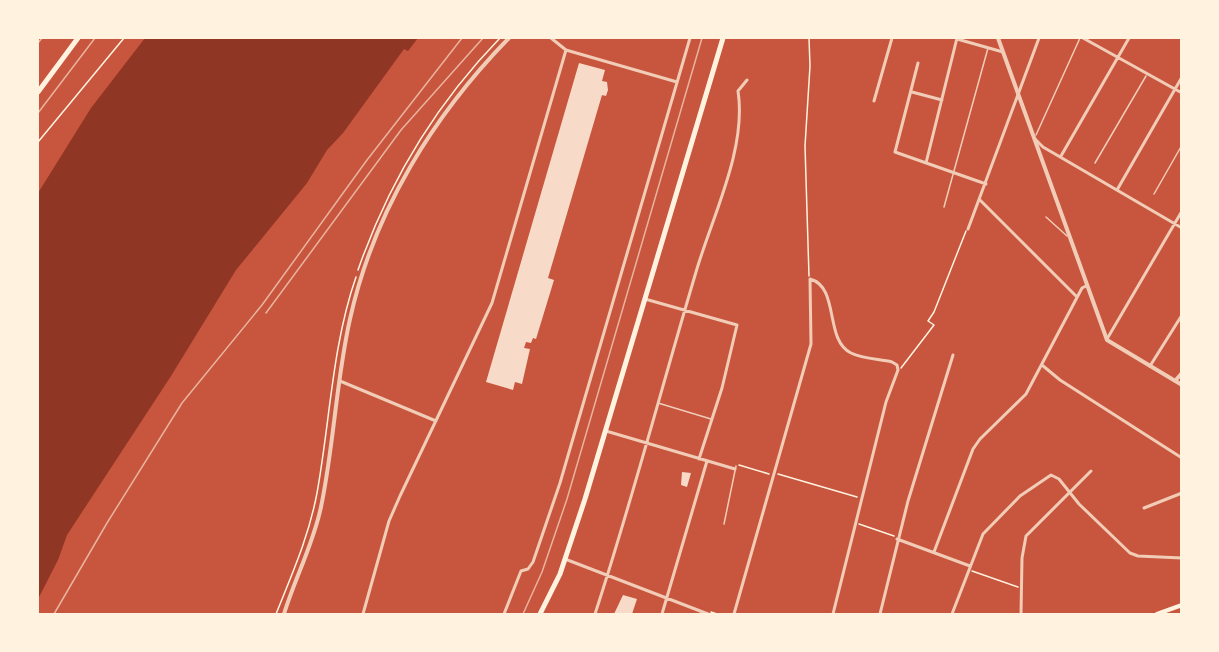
<svg xmlns="http://www.w3.org/2000/svg" width="1219" height="652" viewBox="0 0 1219 652" font-family="'Fira Sans',sans-serif">
  <style>
    .water { fill: #8f3625 }
    .building { fill: #f7dbc8 }
    .lines { fill: none; stroke-linecap: round; stroke-linejoin: round }
    .path { stroke: #fff3e0; stroke-width: 1.5 }
    .service { stroke: #f1ccb7; stroke-width: 1.5 }
    .minor { stroke: #f1ccb7; stroke-width: 3 }
    .tertiary { stroke: #f1ccb7; stroke-width: 4 }
    .secondary { stroke: #fff3e0; stroke-width: 4.5 }
    .primary { stroke: #fff3e0; stroke-width: 5 }
    .rail { stroke: #e9b49f; stroke-width: 1.5 }
  </style>
  <rect width="100%" height="100%" fill="#c8553d"/>
  <!-- water -->
  <path class="water" d="M145 38H418L408 51 404 49 343 133 327 150 307 183 236 270 171 376 67 535 58 560 38 599V193L91 108Z"/>
  <!-- building -->
  <path class="building" d="M579 63 605 70 602 81 607 82 608 90 606 96 598 94 602 95 548 278 554 280 536 339 533 338 531 343 526 342 524 348 530 349 522 384 515 382 513 390 486 382Z
    M682 472 691 473 687 487 681 485Z
    M623 595 637 599 632 614H614Z"/>
  <g class="lines">
    <!-- path -->
    <path class="path" d="M809 38 810 66 805 146 809 276
      M38 142 124 38
      M358 270C389 181 435 105 500 38
      M901 368 934 325 928 321 934 312 966 231
      M739 465 769 474
      M778 474 857 497
      M859 524 894 536
      M972 571 1018 587
      M711 612 717 614
      M276 614C292 574 309 536 317 493 330 422 332 346 356 277"/>
    <!-- service -->
    <path class="service" d="M1036 135 1080 38
      M1095 163 1146 76
      M1154 194 1182 145
      M944 207 988 48
      M1046 217 1067 236
      M658 403 711 419
      M724 524 736 466"/>
    <!-- minor -->
    <path class="minor" d="M551 38 566 50 677 82
      M1083 38 1182 93
      M957 39 1003 52
      M918 63 895 152 986 184
      M912 92 942 100
      M874 101 892 38
      M1035 139 1043 147 1182 228
      M1061 156 1129 38
      M926 163 957 38
      M1117 190 1182 77
      M980 200 1077 297
      M968 229 1039 38
      M645 299 737 325 722 388 699 459
      M1107 339 1182 211
      M1042 365 1060 380 1182 458
      M1150 366 1182 315
      M340 381 436 421
      M606 431 735 469
      M1144 508 1182 493
      M897 539 970 566
      M934 552 973 449 980 439 1026 394 1082 288 1086 286
      M565 559 708 614
      M363 614 389 521 400 496 492 303 566 50
      M504 614 521 571 528 569 533 562 560 483 690 38
      M595 614C632 501 662 386 696 272 712 217 747 149 738 91L747 80
      M662 614 707 461
      M734 614 811 344 810 279C840 287 824 340 851 353 863 359 879 359 892 362L897 365 898 370 886 402 833 614
      M880 614 908 501 953 355
      M952 614 983 534 1020 496 1051 475 1059 479 1079 504 1130 553 1138 556 1182 558
      M1021 614 1022 558 1026 536 1091 471"/>
    <!-- tertiary -->
    <path class="tertiary" d="M998 38 1107 340 1182 385
      M1175 381 1182 373
      M284 614C295 578 313 545 321 507 334 445 336 381 350 319 374 211 433 116 509 38"/>
    <!-- secondary -->
    <path class="secondary" d="M1157 614 1182 605"/>
    <!-- primary -->
    <path class="primary" d="M38 92 78 38
      M540 614 560 574 585 499 723 38"/>
    <!-- rail -->
    <path class="rail" d="M38 43 42 38
      M38 113 95 38
      M266 313 401 130 483 38
      M54 614 107 523 182 403 262 305 367 160 462 38
      M523 614 542 572 567 499 702 38"/>
  </g>
  <!-- border -->
  <rect width="1219" height="652" fill="none" stroke="#fff3e0" stroke-width="78"/>
</svg>
